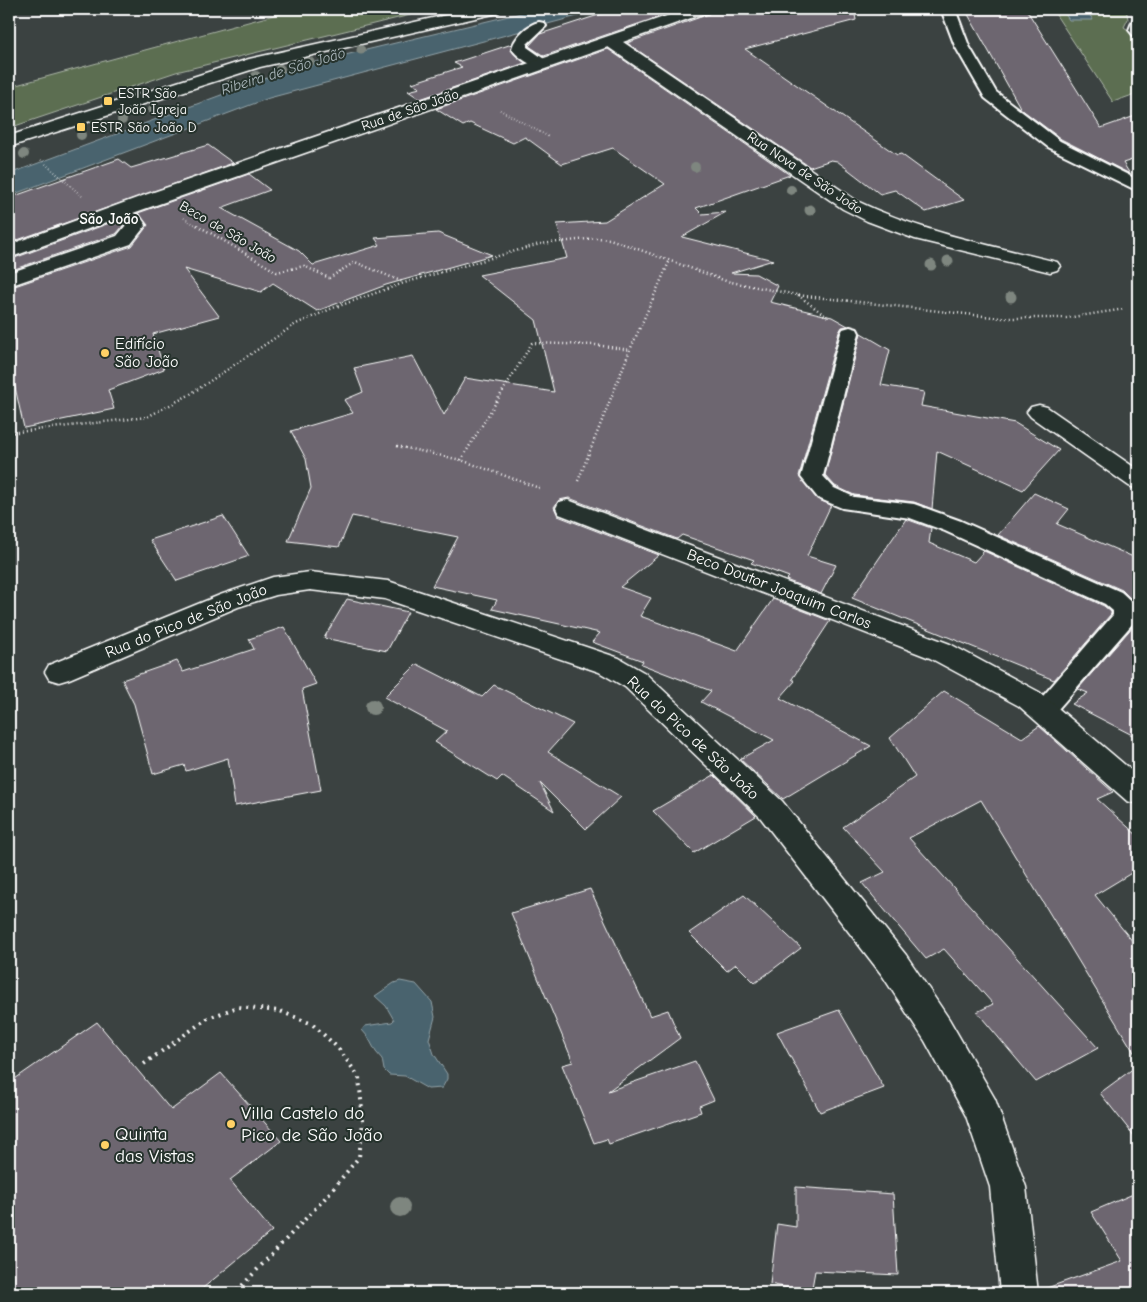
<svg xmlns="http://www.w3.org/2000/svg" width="1147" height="1302" viewBox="0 0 1147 1302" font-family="'Comic Neue',sans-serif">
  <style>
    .green { fill: #5b6e51; stroke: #adb6a8 }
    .water { fill: #49646e; stroke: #92a2a8 }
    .building { fill: #6d6670; stroke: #fff }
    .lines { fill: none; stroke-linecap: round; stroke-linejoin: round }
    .lane-casing { stroke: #fff; stroke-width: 4 }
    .street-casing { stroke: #fff; stroke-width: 3 }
    .secondary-casing { stroke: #fff; stroke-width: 3 }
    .path-far2 { stroke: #fff; stroke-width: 2; stroke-dasharray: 0.5 2.5; stroke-linecap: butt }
    .path-far1 { stroke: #fff; stroke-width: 2.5; stroke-dasharray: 1 3; stroke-linecap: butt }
    .path { stroke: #fff; stroke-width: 4; stroke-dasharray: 2 5; stroke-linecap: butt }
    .lane { fill: #26332d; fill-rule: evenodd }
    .street { fill: #26332d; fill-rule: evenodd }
    .secondary { fill: #26332d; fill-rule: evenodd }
    .tree { fill: #7e867f }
    .poi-dot { fill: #ffd166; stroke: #26332d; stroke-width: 2 }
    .labels { text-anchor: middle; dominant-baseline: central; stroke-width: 4; stroke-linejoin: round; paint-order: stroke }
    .far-poi-label { font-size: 14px; fill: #fff; stroke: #26332d; text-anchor: start }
    .far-street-label { font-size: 14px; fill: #fff; stroke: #26332d }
    .far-water-label { font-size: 15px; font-style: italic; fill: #adb9be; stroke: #26332d }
    .far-neighbourhood-label { font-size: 15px; font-weight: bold; fill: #fff; stroke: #26332d }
    .poi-label { font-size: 16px; fill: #fff; stroke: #26332d; text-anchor: start }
    .street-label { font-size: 16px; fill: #fff; stroke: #26332d }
    .near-poi-label { font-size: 19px; fill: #fff; stroke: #26332d; text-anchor: start }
  </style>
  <rect width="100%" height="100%" fill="#3b4241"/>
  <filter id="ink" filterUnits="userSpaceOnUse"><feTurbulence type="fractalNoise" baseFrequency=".02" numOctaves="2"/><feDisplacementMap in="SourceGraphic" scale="10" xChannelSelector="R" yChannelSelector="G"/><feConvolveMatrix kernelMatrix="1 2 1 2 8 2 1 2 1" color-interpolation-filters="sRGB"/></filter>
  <g filter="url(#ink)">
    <!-- green -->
    <path class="green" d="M296 9H435L176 72 9 128V87Z
      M1052 9H1126L1128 19 1124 27 1138 37V93L1113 102Z"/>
    <!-- water -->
    <path class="water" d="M538 9H604L269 98 9 196V174L299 66Z
      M1062 9H1086L1093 20H1069Z
      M400 981 416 984 432 1002 435 1017 429 1039 434 1054 447 1074V1079L442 1088 428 1089 405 1076 389 1075 384 1070 382 1059 376 1052 368 1037 362 1030 365 1026 392 1022 394 1020 386 1006 375 996 394 983Z"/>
    <!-- building -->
    <path class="building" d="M617 9H682L544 56 529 46 540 34Z
      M712 9H854L856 20 745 49 897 155 901 154 964 200 926 212 895 190 880 194 837 161 831 160 810 167 627 43 709 14Z
      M965 9H1026L1101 128 1138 115V158L1123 163 1130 174 1061 139 1021 109Z
      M512 44 511 50 525 63 420 99 408 91 420 88 412 83 462 67 454 63Z
      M608 49 790 175 696 208 702 214 726 212 682 237 773 260 731 273 756 274 778 286 770 302 832 317 848 326 842 327 839 332 799 476 817 499 831 505 807 556 836 565 821 594 786 580 789 577 751 563 754 560 682 535 677 539 569 498 559 500 554 507 558 516 659 555 620 587 651 598 640 616 737 651 773 599 830 621 792 679 795 681 780 698 871 746 783 799 740 759 774 740 701 702 711 691 641 664 643 661 592 642 600 633 492 609 497 600 432 586 458 537 352 516 339 547 288 541 311 488 306 459 291 431 353 413 344 400 363 392 354 368 413 356 444 415 465 378 554 392 536 320 479 275 567 258 557 224 605 221 665 184 613 148 562 164 525 137 513 143 470 123 463 126 436 109Z
      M208 145 233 163 9 243V198L119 159 131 168Z
      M249 174 270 190 221 208 299 251 313 265 380 245 375 238 438 233 492 255 386 285 317 311 273 283 261 292 184 269 219 316 153 334 164 369 108 390 114 409 24 428 13 378 9 379V288L132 246 148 225 138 213Z
      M115 221 123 226 116 234 9 271V260Z
      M861 333 890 350 881 385 924 392 921 406 1015 423 1059 450 1023 490 937 451 932 509 914 502 854 495 835 486 825 475Z
      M1034 493 1069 509 1057 524 1138 559V738L1072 704 1088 693 1078 689 1135 624 1138 613 1133 601 1122 590 998 535Z
      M223 516 249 556 177 581 150 540Z
      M906 519 931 528 929 543 974 562 984 551 1104 606 1111 612V614L1054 680 852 598Z
      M347 599 408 612 387 651 324 638Z
      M284 627 316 684 302 689 321 790 235 806 228 758 186 771 184 765 153 774 134 704 122 680 177 661 183 672 254 649 249 639Z
      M417 664 482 697 494 685 573 724 548 752 621 797 586 829 540 783 554 811 502 776 497 781 435 742 447 731 384 697Z
      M944 691 1022 738 1039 726 1113 792 1097 799 1138 836V869L1095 895 1138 948V1059L981 800 909 838 1098 1048 1036 1082 977 1012 993 1004 944 949 926 959 862 883 885 872 843 827 915 777 890 738Z
      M714 775 756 816 694 853 653 811Z
      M590 889 650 1016 668 1010 680 1038 608 1091 695 1061 714 1100 699 1106 701 1112 609 1144 607 1139 594 1143 562 1065 573 1062 511 913Z
      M744 895 801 948 755 983 736 964 727 971 689 933Z
      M839 1010 884 1088 820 1112 777 1032Z
      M97 1022 171 1110 221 1073 281 1141 230 1180 272 1231 197 1293H9V1083Z
      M1138 1065V1141L1100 1093Z
      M796 1187 893 1194 898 1275 815 1271 811 1293 770 1284 777 1224 796 1227Z
      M1138 1192V1293H1044V1289L1122 1261 1091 1212Z"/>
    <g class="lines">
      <defs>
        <path id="lane" d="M941 9H955L969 46 996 92 1060 141 1138 180V191L1048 147 985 98 955 46Z
          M1138 19V36L1133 35 1129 30 1133 20Z
          M539 22 544 23 546 26 527 44V47L547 61 549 64 547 67C536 70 518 58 512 49 514 38 528 24 539 22Z
          M850 327 857 329 859 333 823 476 834 488 854 497 914 504 961 521 1121 592C1131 601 1141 609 1133 623L1052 716 1043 719 1034 716 1031 710 1113 615V611L1105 604 945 531 910 518 842 508 818 498 801 477 841 333 843 329Z"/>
        <path id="street" d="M687 9H710L708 12 623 42 857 201C921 232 989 245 1057 262L1060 266 1057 270 1050 272 915 239 867 221 843 209 608 47 133 213 140 216 146 225 131 244 9 286V273L117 236 126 225 115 219 9 258V245L145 195Z
          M1039 405 1047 407 1138 470V489L1129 486 1031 417 1027 412 1031 407Z
          M568 500 950 644 1039 692 1138 776V804L1127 801 1019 706 930 658 559 514 556 508 559 502Z
          M310 572 388 581 619 658 645 673 782 801 906 955 949 1019 995 1099 1026 1187 1038 1293H1000L990 1187 966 1116 925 1041 882 975 760 817 625 687 599 672 385 599 310 590 276 595 238 607 69 679 59 682 49 679 45 672 49 665 220 595 273 577Z"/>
        <path id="secondary" d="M473 9H501L499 12 493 14 260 67 9 147V136L249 59Z"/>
      </defs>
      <!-- lane casing -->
      <use href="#lane" class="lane-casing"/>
      <!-- street casing -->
      <use href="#street" class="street-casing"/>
      <!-- secondary casing -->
      <use href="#secondary" class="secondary-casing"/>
      <!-- path-far2 -->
      <path class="path-far2" d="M500 110 549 137
        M41 160 82 196
        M184 218 199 227"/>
      <!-- path-far1 -->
      <path class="path-far1" d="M197 225 277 272 304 266 329 278 355 262 403 282
        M798 295 827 317
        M9 433 147 417 189 395 296 324 333 308 404 283 540 244 597 238 610 239 726 281 797 295 1001 318H1066L1125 309
        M397 446 461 460 542 489
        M461 460 532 343 596 345 630 350
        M578 481 630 350 670 260"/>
      <!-- path -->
      <path class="path" d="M144 1064 208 1018 238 1007 280 1011 312 1024 338 1048 359 1077 363 1122 359 1157 327 1196 235 1293"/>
      <!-- lane -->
      <use href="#lane" class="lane"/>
      <!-- street -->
      <use href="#street" class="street"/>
      <!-- secondary -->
      <use href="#secondary" class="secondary"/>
    </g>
    <!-- trees -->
    <g class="tree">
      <circle cx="361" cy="50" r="4.5"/>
      <circle cx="310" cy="62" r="4.5"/>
      <circle cx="280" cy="69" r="5"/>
      <circle cx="256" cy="76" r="5"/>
      <circle cx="230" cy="85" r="5"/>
      <circle cx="153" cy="110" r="5"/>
      <circle cx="122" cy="120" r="5"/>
      <circle cx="81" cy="135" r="5"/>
      <circle cx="24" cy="154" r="5"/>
      <circle cx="695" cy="167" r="5"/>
      <circle cx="791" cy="190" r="5"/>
      <circle cx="810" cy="210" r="5.5"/>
      <circle cx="948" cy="261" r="5.5"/>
      <circle cx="931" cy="265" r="5.5"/>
      <circle cx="1011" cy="297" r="5.5"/>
      <circle cx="373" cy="707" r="8"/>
      <circle cx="400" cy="1207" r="10"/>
    </g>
  </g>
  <!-- markers -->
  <g class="poi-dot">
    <rect x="103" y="96" width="10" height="10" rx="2.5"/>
    <rect x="76" y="122" width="10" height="10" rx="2.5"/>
    <circle cx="105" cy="353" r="5"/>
    <circle cx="231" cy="1124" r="5"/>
    <circle cx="105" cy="1145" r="5"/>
  </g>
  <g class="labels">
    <!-- far-poi labels -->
    <g class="far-poi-label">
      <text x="118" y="93">ESTR São<tspan x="118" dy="16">João Igreja</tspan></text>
      <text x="91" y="127">ESTR São João D</text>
    </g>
    <!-- far-street labels -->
    <g class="far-street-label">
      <text transform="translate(410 110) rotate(-19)">Rua de São João</text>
      <text transform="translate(805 173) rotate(34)">Rua Nova de São João</text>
      <text transform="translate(228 232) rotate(30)">Beco de São João</text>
    </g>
    <!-- far-water labels -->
    <g class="far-water-label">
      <text transform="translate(283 71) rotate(-17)">Ribeira de São João</text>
    </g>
    <!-- far-neighbourhood labels -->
    <g class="far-neighbourhood-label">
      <text x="109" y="219">São João</text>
    </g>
    <!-- poi labels -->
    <g class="poi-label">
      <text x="115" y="344">Edifício<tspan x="115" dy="18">São João</tspan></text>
    </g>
    <!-- street labels -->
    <g class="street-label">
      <text transform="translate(779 589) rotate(21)">Beco Doutor Joaquim Carlos</text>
      <text transform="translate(186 621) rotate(-22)">Rua do Pico de São João</text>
      <text transform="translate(693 738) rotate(43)">Rua do Pico de São João</text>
    </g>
    <!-- near-poi labels -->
    <g class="near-poi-label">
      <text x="241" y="1113">Villa Castelo do<tspan x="241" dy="22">Pico de São João</tspan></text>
      <text x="115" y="1134">Quinta<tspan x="115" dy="22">das Vistas</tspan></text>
    </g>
  </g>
  <!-- margin -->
  <rect width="1147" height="1302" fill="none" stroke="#26332d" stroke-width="30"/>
  <rect x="15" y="15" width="1117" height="1272" fill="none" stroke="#fff" stroke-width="2" filter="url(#ink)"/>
</svg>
